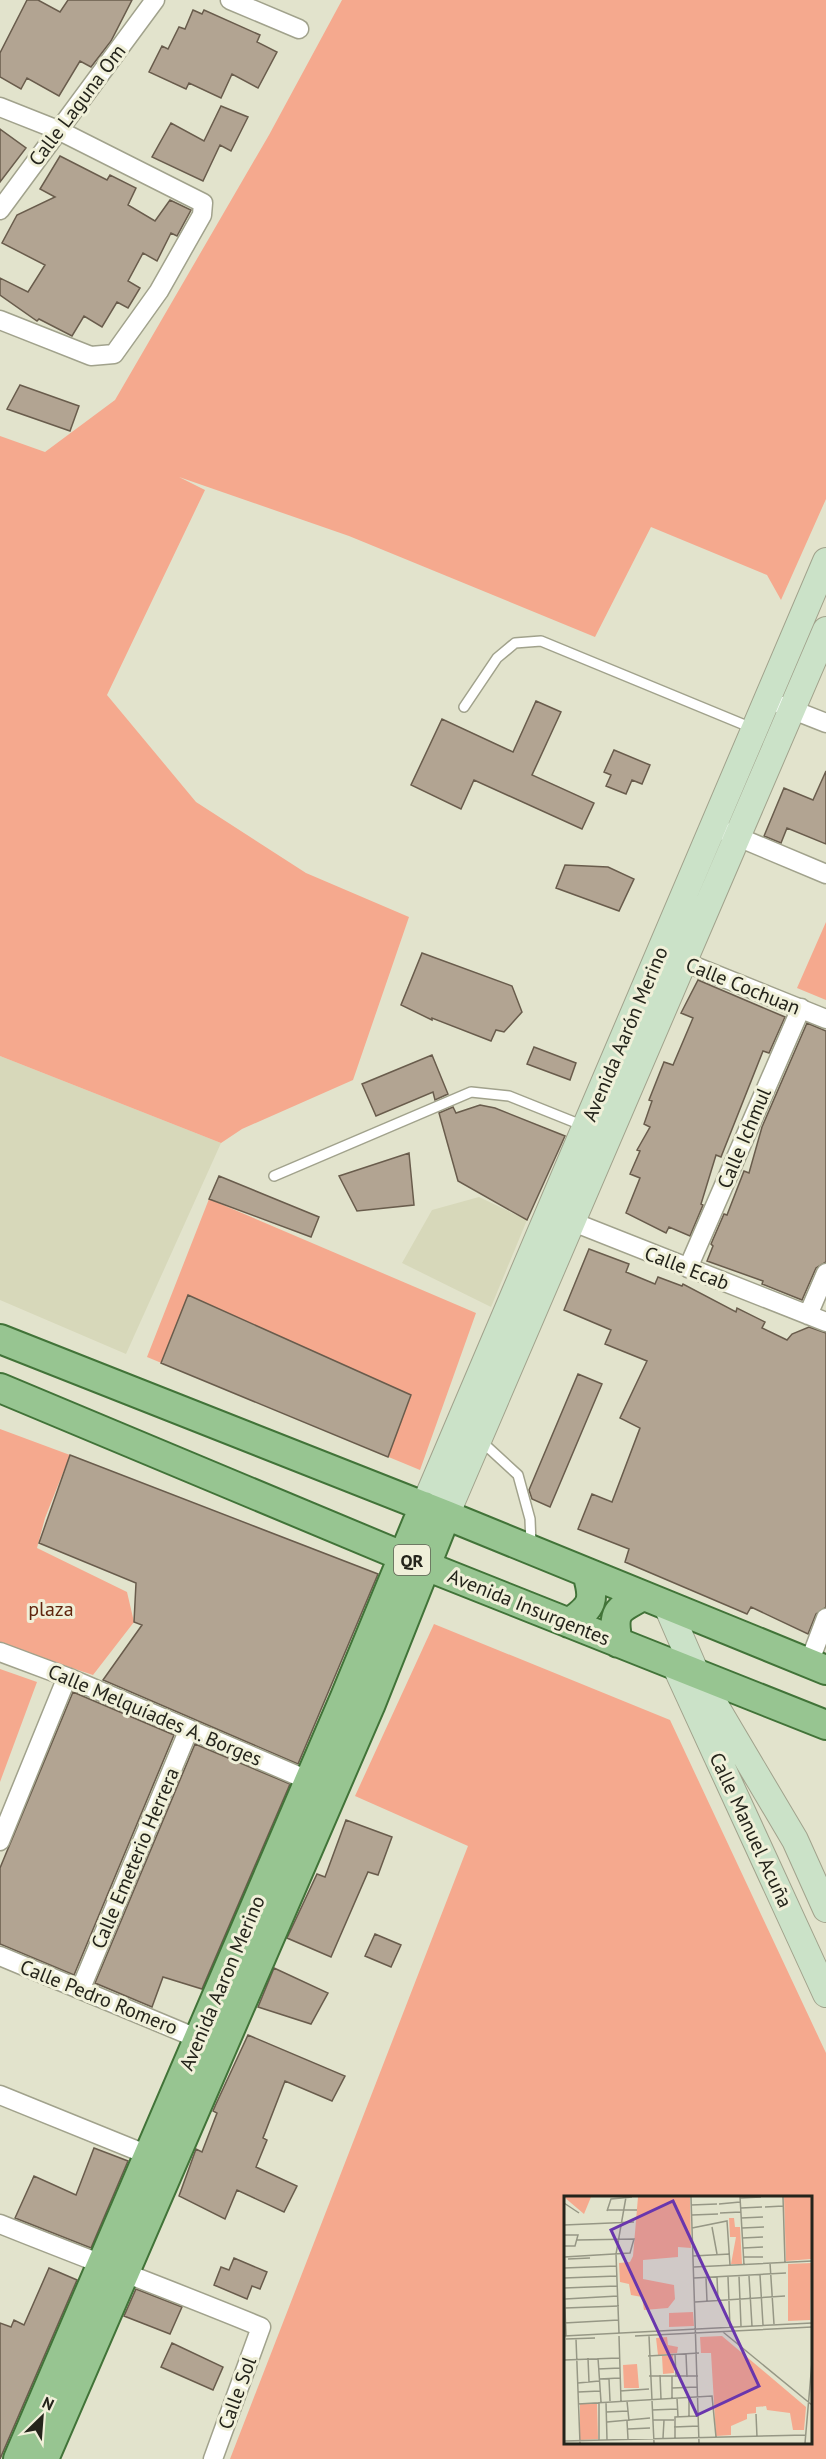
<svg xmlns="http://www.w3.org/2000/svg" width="826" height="2459" viewBox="0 0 826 2459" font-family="'PT Sans',sans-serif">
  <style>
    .built { fill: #d7d8ba }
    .green { fill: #f5a98e; fill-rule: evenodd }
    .building { fill: #b2a492; stroke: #695c4c; stroke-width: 1.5 }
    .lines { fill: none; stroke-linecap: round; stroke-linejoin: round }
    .lane-casing { stroke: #a1a28c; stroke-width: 12 }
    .street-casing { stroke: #a1a28c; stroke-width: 21 }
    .secondary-casing { stroke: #a1a28c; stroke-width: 28 }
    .primary-casing { stroke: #417338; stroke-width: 32 }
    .lane { stroke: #fff; stroke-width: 9 }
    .street { stroke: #fff; stroke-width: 18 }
    .secondary { stroke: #cbe2c8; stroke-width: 26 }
    .primary { stroke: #97c591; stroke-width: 28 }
    .labels { text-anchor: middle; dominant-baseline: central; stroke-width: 6; stroke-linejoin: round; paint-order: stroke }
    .shield { fill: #f0f0d9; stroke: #616154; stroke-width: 1.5 }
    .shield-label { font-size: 18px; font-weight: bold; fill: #24241b }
    .street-label { font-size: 20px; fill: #24241b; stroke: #f0f0d9 }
    .park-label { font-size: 20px; fill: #5f240d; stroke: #f0f0d9 }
    .inset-road { fill: none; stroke: #969785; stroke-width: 1.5 }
    .view { fill: #6936ad; fill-opacity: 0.15; stroke: #6936ad; stroke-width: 3 }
    .inset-edge { fill: none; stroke: #24241b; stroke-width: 3 }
  </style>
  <rect width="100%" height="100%" fill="#e2e3cc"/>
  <!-- built -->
  <path class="built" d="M0 1056 221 1143 126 1354 0 1300Z
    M479 1197 527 1220 491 1307 402 1263 432 1210Z"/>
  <!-- green -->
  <path class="green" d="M342 0H826V499L781 600 767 575 651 527 595 637 349 536 179 477 205 490 107 695 196 802 306 873 409 917 353 1080 242 1129 221 1143 0 1056V436L45 452 115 400 269 135Z
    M826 922V1000L797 988Z
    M209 1199 476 1313 420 1470 147 1357Z
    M0 1429 70 1455 45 1518 37 1548 127 1592 134 1622 93 1675 0 1644Z
    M434 1624 670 1720 826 2053V2459H230L468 1846 355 1796ZM565 2198H810V2442H565Z
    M0 1669 37 1682 0 1782Z"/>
  <!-- building -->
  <path class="building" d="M27 0H38L60 12 68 0H132L111 41 91 67 80 61 59 96 27 78 21 89 0 77V53Z
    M193 10 202 14 204 10 260 35 257 42 277 52 258 88 232 74 221 98 189 83 186 89 149 72 162 46 168 49 179 27 185 29Z
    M221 106 248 117 231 151 220 145 203 181 152 157 171 123 204 141Z
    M0 129 26 148 0 182Z
    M60 156 107 180 110 175 136 188 128 205 155 221 170 200 191 210 177 236 171 233 157 261 143 253 128 281 140 288 128 308 117 302 102 327 84 316 72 336 39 319 37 321 0 295V278L28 292 45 265 2 243 17 215 55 197 40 189Z
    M20 385 79 406 70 431 7 409Z
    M536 701 561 712 532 775 594 803 582 829 474 780 461 809 411 785 442 719 513 752Z
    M614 750 650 765 642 784 632 780 626 794 606 786 611 775 604 772Z
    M826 771V844L787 828 781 843 764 836 784 788 813 800Z
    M565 865 608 867 634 879 619 911 556 888Z
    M422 953 512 986 522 1012 504 1032 496 1030 491 1041 432 1018V1020L401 1005Z
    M698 980 785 1017 769 1053 763 1051 721 1157 716 1155 701 1204 703 1205 690 1236 669 1227 666 1233 626 1213 640 1178 630 1174 640 1151 637 1150 650 1127 644 1124 652 1101 649 1100 664 1062 673 1065 693 1018 681 1013Z
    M807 1023 826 1031V1262L816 1268 802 1300 762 1284 763 1281 707 1261 713 1246 711 1244 724 1214 727 1215 744 1171 749 1173 762 1127Z
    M534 1047 576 1063 570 1080 527 1064Z
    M432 1055 448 1094 435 1100 433 1092 376 1116 362 1084Z
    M480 1105 495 1108 565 1136 527 1220 458 1181 439 1113 453 1107 456 1113Z
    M409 1153 414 1205 357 1211 339 1176Z
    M219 1176 319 1217 311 1237 209 1199Z
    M589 1249 629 1264 626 1272 655 1284 658 1277 682 1286 683 1284 736 1312 737 1308 765 1322 762 1328 787 1340 792 1334 809 1327 826 1333V1607L816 1614 808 1634 751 1607 747 1614 625 1562 629 1549 578 1529 592 1494 612 1502 640 1428 620 1418 647 1361 605 1344 611 1330 564 1310Z
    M188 1295 411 1395 388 1457 161 1363Z
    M578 1374 602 1384 550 1507 532 1499 529 1490Z
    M70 1455 378 1574 298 1764 103 1680 142 1625 134 1622 136 1583 39 1543Z
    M73 1692 174 1735 74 1975 0 1944V1868Z
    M195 1744 290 1784 202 1989 163 1977 152 2007 95 1983Z
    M346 1820 392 1837 378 1875 368 1872 331 1957 287 1938 317 1874 325 1877Z
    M375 1934 401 1945 391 1967 365 1956Z
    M274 1968 328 1993 311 2024 258 2007Z
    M248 2035 345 2076 332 2101 285 2081 263 2138 267 2140 256 2167 297 2186 284 2212 237 2190 225 2219 179 2196 196 2149 202 2152 217 2113 213 2111 216 2104Z
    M94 2148 128 2161 91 2248 15 2218 34 2176 76 2195Z
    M234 2258 267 2272 260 2289 252 2286 247 2299 214 2285 221 2267 229 2270Z
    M49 2268 77 2280 0 2459V2323L11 2327 14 2320 24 2325Z
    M136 2289 182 2307 170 2334 124 2316Z
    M172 2343 223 2367 213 2390 161 2367Z"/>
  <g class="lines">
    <defs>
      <path id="lane" d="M464 707 497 658 515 643 541 641 752 728
        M274 1176 471 1092 509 1096 584 1126
        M481 1441 518 1475 530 1519 531 1545"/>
      <path id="street" d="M230 0 299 29
        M0 107 58 130 203 203 202 215 159 291 114 354 91 356 0 320
        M0 210 155 0
        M783 706 826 723
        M726 832 826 874
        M672 957 826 1019
        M563 1218 826 1322
        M688 1268 801 1008
        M808 1315 826 1273
        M0 1652 67 1677 317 1784
        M809 1663 826 1618
        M0 1841 67 1677
        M0 1956 206 2042
        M81 1988 189 1729
        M0 2095 148 2155
        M0 2224C87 2259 174 2291 261 2327L213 2459"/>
      <path id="secondary" d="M424 1506 826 561
        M446 1515 826 630
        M667 1606 696 1673 795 1840 826 1909
        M675 1665 826 1994"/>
      <path id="primary" d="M0 1339 446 1515 826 1670
        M0 1388 426 1566 826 1725
        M569 1623C593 1606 595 1601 587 1573
        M618 1643C612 1612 616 1610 643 1596
        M18 2459 345 1697 424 1506
        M44 2459 370 1706 446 1515"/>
    </defs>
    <!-- lane casing -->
    <use href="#lane" class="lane-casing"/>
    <!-- street casing -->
    <use href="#street" class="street-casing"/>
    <!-- secondary casing -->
    <use href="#secondary" class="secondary-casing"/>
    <!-- primary casing -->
    <use href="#primary" class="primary-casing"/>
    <!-- lane -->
    <use href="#lane" class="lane"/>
    <!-- street -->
    <use href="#street" class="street"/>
    <!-- secondary -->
    <use href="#secondary" class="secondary"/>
    <!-- primary -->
    <use href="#primary" class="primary"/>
  </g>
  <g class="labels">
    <!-- shield labels -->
    <rect class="shield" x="394" y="1545" width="36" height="30" rx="4.5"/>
    <g class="shield-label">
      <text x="412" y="1560">QR</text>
    </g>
    <!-- street labels -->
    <g class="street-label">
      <text transform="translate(77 105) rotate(-53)">Calle Laguna Om</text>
      <text transform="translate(743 986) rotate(22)">Calle Cochuan</text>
      <text transform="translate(625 1034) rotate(-67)">Avenida Aarón Merino</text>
      <text transform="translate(744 1138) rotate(-67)">Calle Ichmul</text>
      <text transform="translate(687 1268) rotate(21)">Calle Ecab</text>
      <text transform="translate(529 1607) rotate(22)">Avenida Insurgentes</text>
      <text transform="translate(155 1715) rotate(23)">Calle Melquíades A. Borges</text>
      <text transform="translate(751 1830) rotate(65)">Calle Manuel Acuña</text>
      <text transform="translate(135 1858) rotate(-67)">Calle Emeterio Herrera</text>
      <text transform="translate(222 1983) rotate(-67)">Avenida Aaron Merino</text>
      <text transform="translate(99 1997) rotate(22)">Calle Pedro Romero</text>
      <text transform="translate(237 2393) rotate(-70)">Calle Sol</text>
    </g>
    <!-- park labels -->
    <g class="park-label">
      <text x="51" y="1609">plaza</text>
    </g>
  </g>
  <!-- overview -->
  <g transform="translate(564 2196)">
    <rect width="248" height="248" fill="#e2e3cc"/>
    <path d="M0 1H27L20 18ZM74 1H126L127 52 114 51V61L79 64V83L110 89 111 103 104 112 80 114 78 101 67 99 65 88 56 86 55 67 66 66 69 60ZM220 1H247V63L222 65ZM165 22H170L171 31H176L178 68H167L172 41H166ZM247 67 246 124 224 125V68ZM129 116 130 130 105 131V117ZM158 140 242 211 240 234H229L226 217 203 214 202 210 192 211V217L183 218V223L167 230V239L152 240 147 157H137L136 141ZM103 141 104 149 114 151 113 157 94 159 92 142ZM109 159 110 177 99 178 98 160ZM73 168 75 192H60L59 169ZM33 207 34 243 16 244V208Z" fill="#f5a98e"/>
    <path class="inset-road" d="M127 1 135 247M176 1 180 69M219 1 221 67M176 2 197 1M0 7 15 17M155 8 176 6M127 9 153 8M201 11 219 10M177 12 198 11M43 14H73M43 15 47 3 68 1M156 17 177 16M128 19 154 18M177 22 199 21M0 29 70 26M148 31 153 58M128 32 163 25 166 69M178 32 200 31M0 39H14L11 50H0M178 42 199 41M179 52 199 51M129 60 166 58M0 61 66 57 70 43 13 44M180 61H199M4 63 26 62M206 67 210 128M130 71 248 65M0 72 53 70M196 79 199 129M175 80 177 130M185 80 188 130M153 81 154 104M164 81 166 131M0 82 53 80M130 82 222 77M142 82 143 105M0 87 2 140M0 92 53 90M1 103 54 100M131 106 221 100M1 112 55 110M0 127 55 124M159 136 248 209M55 137 52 58 62 1M0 140 248 127M55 140 57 205M71 140 248 131M85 140 90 247M2 143 31 142M12 143 16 247M111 158 112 181M122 158 123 181M84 160 135 157M24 162 25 186M34 162 37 206M0 164 55 162M34 173 56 172M96 179 97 203M85 180H134M108 180V202M35 183 56 182M45 183 46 205M14 187 35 185M108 192 133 191M56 195 85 193M14 196 36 195M125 201V220M113 202 114 221M63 205 65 225M35 206V244M42 206 43 244M14 208 148 200 152 241M88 214 113 213M42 216 64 215M192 218 193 241M89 224H110M63 225 64 243M43 226 86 222M110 231 135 230M64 233 86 232M99 242 100 224M111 243V221L134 220M0 245 242 239M241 247 248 166"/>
    <path class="view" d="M109 5 195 190 133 219 47 34Z"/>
    <rect width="248" height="248" class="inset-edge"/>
  </g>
  <!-- north arrow -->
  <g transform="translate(42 2417) rotate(25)" stroke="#f0f0d9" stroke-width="4.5" paint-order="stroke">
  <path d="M0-4.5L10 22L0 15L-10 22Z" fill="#24241b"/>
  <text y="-9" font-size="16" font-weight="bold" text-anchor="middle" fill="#24241b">N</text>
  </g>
</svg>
